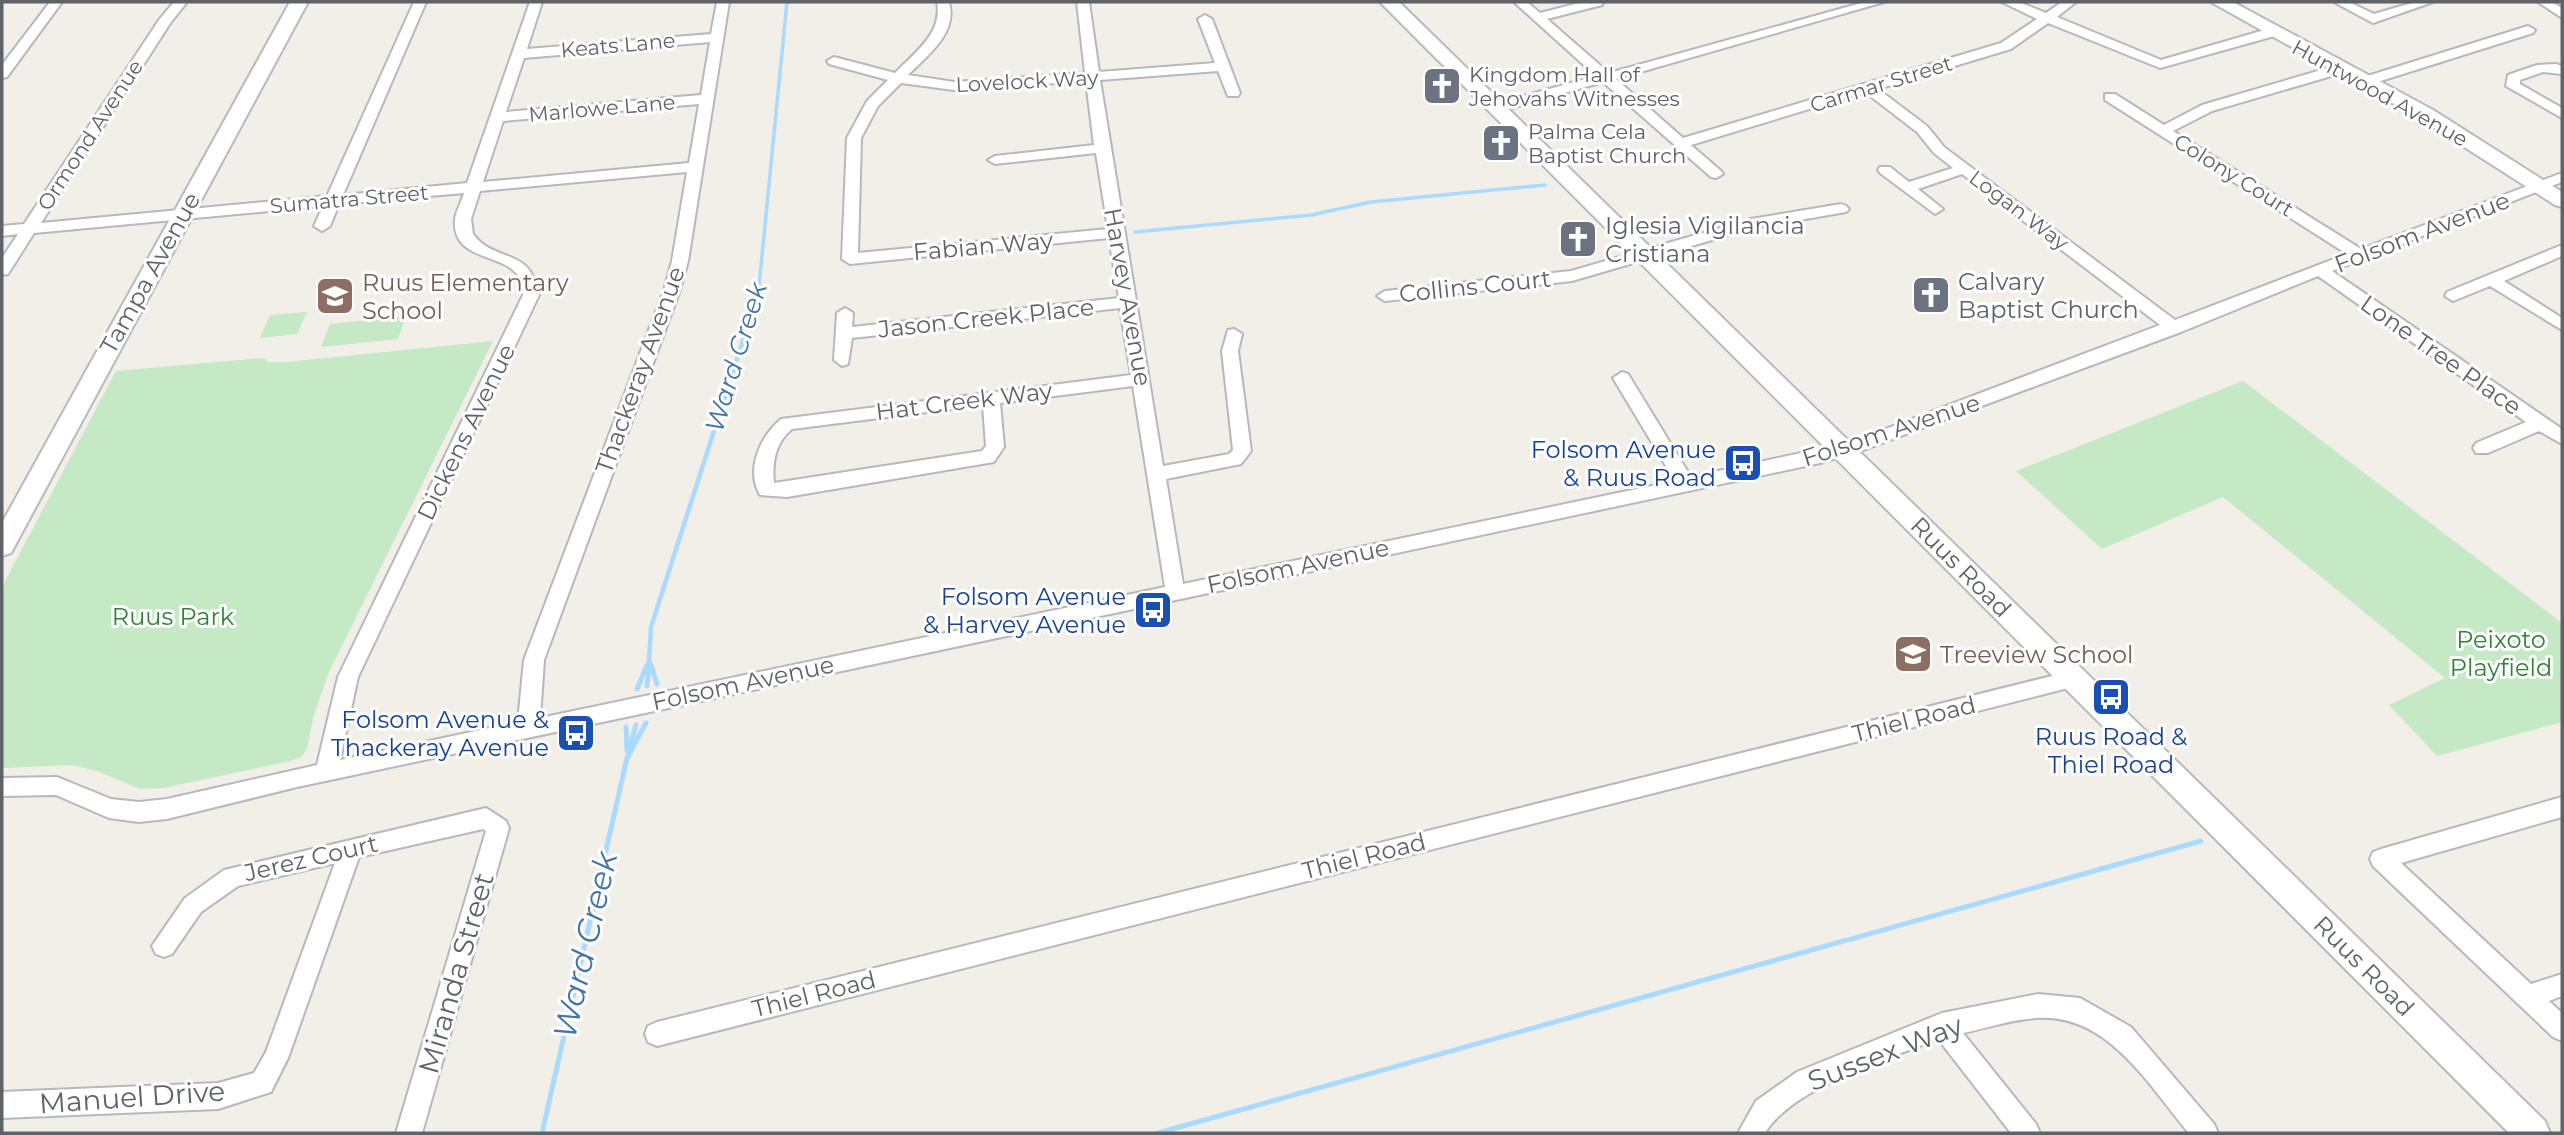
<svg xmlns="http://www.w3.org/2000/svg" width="2564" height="1135" viewBox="0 0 2564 1135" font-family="Montserrat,sans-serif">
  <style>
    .green { fill: #c5e8c5 }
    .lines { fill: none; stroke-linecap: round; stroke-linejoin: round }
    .stream-far2 { stroke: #aadaff; stroke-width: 3.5 }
    .stream-far1 { stroke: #aadaff; stroke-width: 4.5 }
    .stream { stroke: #aadaff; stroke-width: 5 }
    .street-casing { stroke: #b5b8bc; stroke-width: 4 }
    .secondary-casing { stroke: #b6babf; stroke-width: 4 }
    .street { fill: #fff; fill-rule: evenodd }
    .secondary { fill: #fff; fill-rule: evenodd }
    .labels { text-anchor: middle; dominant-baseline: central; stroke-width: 6; stroke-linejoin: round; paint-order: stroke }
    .far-street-label { font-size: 21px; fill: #5f6368; stroke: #fff }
    .far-worship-label { font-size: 21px; fill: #5b616d; stroke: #fff; text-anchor: start }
    .worship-label { font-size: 24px; fill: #5b616d; stroke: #fff; text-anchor: start }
    .street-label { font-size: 24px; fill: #5f6368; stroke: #fff }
    .education-label { font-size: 24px; fill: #785e54; stroke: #fff; text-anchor: start }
    .transit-label { font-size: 24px; fill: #164399; stroke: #fff; text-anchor: end }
    .park-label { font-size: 24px; fill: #348238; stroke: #fff }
    .water-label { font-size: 26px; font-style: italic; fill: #4174aa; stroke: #fff }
    .near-street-label { font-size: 28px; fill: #5f6368; stroke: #fff }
    .near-water-label { font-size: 32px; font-style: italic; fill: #4174aa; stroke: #fff }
  </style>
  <rect width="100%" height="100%" fill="#f1efe8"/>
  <!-- green -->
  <path class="green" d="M307 312 297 334 260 338 270 315Z
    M406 316 398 339 321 347 330 324Z
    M493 341 328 674 313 718 307 749 301 757 291 761 163 788 140 789 97 771 72 765 2 768V587L116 371 263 358 269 362H287Z
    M2243 381 2562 623V722L2437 756 2389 705 2445 678 2223 497 2102 549 2016 471Z"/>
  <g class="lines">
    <!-- stream-far2 -->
    <path class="stream-far2" d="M1135 232 1311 215 1371 202 1545 185
      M758 296 787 2"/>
    <!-- stream-far1 -->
    <path class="stream-far1" d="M647 667 649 662
      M651 667 649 661 651 627 758 294"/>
    <!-- stream -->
    <path class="stream" d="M651 665 657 684
      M647 686 649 666
      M637 689 647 665
      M626 727 627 751
      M629 750 636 725
      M542 1133 627 758 646 723
      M1158 1133 2201 841"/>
    <defs>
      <path id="street" d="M50 2H62L7 77 2 78V65Z
        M174 2H187L171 22 41 223 327 196 414 2H426L343 195 467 183 530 2H542L527 49 711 34 717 2H729L688 261 680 290 544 660 540 718 1165 587 1133 386 1000 403 1004 447 994 462 988 463 787 497 760 495C745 469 761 436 781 419L1131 375 1120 308 852 338 848 364 842 366 834 360 837 313 845 308 853 313 852 327 1119 298 1109 238 850 264 842 259 847 138 867 101 888 80 829 64 827 61 834 57 895 73C915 52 943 33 937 2H949C958 33 928 55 908 75L954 82 1085 73 1077 2H1089L1099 72 1215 63 1198 19 1205 15 1212 19 1240 93 1238 96H1228L1218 71 1100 80 1163 466 1229 454 1233 450 1222 351 1228 330 1234 329 1242 334 1238 351 1251 451 1241 464 1166 479 1183 584 1675 481 1613 378 1622 372 1628 374 1691 477 1851 442 2160 325 1962 174 1918 189 1943 209 1935 214 1880 173 1878 170 1880 167H1890L1909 182 1953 168 1934 153 1917 132 1865 92 1691 145 1721 171 1723 174 1716 178 1711 177 1603 82 1501 111H1491V105L1596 76 1514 2H1527L1540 13 1583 2H1603L1602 5 1547 19 1609 73 1865 2H1884L1616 79 1683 138 2001 43 2037 19 2002 2H2019L2046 13 2062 2H2076L2057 17 2161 60 2268 29H2278V35L2160 68 2048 23 2011 49 1878 89 1927 126 1944 147 2175 320 2347 254 2105 100V94H2115L2164 125 2202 105 2335 66H2345V72L2212 111 2173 131 2361 249 2562 173V182L2332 271 2562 429V444L2539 431 2488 453H2476L2473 448 2476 443 2526 422 2318 276 2181 332 1863 450 1820 463 297 787 167 819 139 822 109 818 56 795 2 796V778L57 777 111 799 139 802 167 799 317 765 338 677 523 295C522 290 522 283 520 279 508 252 451 263 455 219 456 211 462 201 464 193L339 204 330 226 322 231 314 226 323 206 34 233 8 274 2 275V258L18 234 2 236V226L24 224 159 20ZM710 42 701 95 506 112 524 58ZM1086 81 1094 145 995 156 988 160 995 164 1096 153 1108 229 858 253 861 138 878 106 901 83 954 90ZM699 104 689 163 483 182 503 121ZM687 172 672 261 664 290 524 660 518 722 340 760 358 677 539 295C531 246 495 264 473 234L471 219 480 191ZM983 405 986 446 982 451 774 483C772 462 775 443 792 429Z
        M2334 2H2349L2374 14 2415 2H2433L2373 23Z
        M2538 2H2552L2562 8V18Z
        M2528 26 2535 30 2533 33 2371 84 2366 85 2359 81 2361 78Z
        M2556 64 2562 66V74L2543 72 2520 80V84L2562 108V118L2506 86 2508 75 2537 65Z
        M1841 204 1846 206 1849 209 1846 212 1753 228 1572 281 1385 301 1377 296 1385 291 1571 271 1751 219Z
        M2562 245V256L2504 281 2562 318V330L2490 286 2453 301 2445 296 2447 292Z
        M2072 671 2079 673 2082 679 2079 685 2072 687 657 1046 648 1042 645 1034 648 1026 657 1022Z
        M2562 797V817L2401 863 2531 984 2562 974V996L2549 1001 2562 1013V1041L2553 1037 2373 866 2370 859 2373 852 2381 849Z
        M486 808 506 821 509 828 422 1133H396L486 831 483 829 359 857 288 1058 271 1092 218 1109 2 1118V1092L218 1083 254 1073 266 1052 335 863 238 886 201 912 172 954 164 957 156 954 152 946 185 898 224 870Z
        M2038 994 2080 998 2131 1027 2214 1124 2218 1133H2189C2149 1086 2108 1013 2037 1018 2013 1019 1987 1028 1963 1033L2036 1124 2040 1133H2011L1938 1039C1888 1059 1793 1087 1765 1133H1738L1756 1101 1797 1072 1942 1013Z"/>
      <path id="secondary" d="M290 2H308L11 553 2 556V523Z
        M1380 2H1399L2545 1121 2550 1133H2509Z
        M2211 2H2233L2433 110 2562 192V207L2555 205 2419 118Z"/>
    </defs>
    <!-- street casing -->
    <use href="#street" class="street-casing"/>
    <!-- secondary casing -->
    <use href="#secondary" class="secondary-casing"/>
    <!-- street -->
    <use href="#street" class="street"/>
    <!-- secondary -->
    <use href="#secondary" class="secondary"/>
  </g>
  <!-- icons -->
  <defs>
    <symbol id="church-square" viewBox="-11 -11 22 22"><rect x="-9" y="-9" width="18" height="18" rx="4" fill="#6b7280" stroke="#fff"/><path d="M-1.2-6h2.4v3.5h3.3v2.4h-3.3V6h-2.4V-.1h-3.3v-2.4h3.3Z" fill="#fff"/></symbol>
    <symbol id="school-square" viewBox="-11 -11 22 22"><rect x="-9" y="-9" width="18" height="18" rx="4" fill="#8d6e63" stroke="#fff"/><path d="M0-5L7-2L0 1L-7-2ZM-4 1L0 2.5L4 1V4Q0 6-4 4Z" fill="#fff"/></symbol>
    <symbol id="bus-square" viewBox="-11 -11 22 22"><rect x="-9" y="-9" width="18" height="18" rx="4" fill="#1a4fb4" stroke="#fff"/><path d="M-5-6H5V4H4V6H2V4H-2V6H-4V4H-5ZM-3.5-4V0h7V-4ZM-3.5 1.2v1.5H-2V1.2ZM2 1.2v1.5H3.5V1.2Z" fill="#fff"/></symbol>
  </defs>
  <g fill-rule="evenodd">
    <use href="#church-square" x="1420" y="64" width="44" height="44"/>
    <use href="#church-square" x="1479" y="121" width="44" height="44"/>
    <use href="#church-square" x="1556" y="217" width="44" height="44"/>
    <use href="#church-square" x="1909" y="273" width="44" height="44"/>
    <use href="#school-square" x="313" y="274" width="44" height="44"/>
    <use href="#bus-square" x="1721" y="441" width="44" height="44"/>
    <use href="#bus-square" x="1131" y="588" width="44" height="44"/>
    <use href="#school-square" x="1891" y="632" width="44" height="44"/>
    <use href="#bus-square" x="2089" y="675" width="44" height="44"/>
    <use href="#bus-square" x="554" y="711" width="44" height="44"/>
  </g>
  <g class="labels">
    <!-- far-street labels -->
    <g class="far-street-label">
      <text transform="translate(618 45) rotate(-5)">Keats Lane</text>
      <text transform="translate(1027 81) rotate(-3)">Lovelock Way</text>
      <text transform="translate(1881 84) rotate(-17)">Carmar Street</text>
      <text transform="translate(2380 93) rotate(29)">Huntwood Avenue</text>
      <text transform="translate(602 108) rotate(-5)">Marlowe Lane</text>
      <text transform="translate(90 135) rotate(-57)">Ormond Avenue</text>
      <text transform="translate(2234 175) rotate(32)">Colony Court</text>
      <text transform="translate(349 199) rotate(-5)">Sumatra Street</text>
      <text transform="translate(2019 210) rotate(37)">Logan Way</text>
    </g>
    <!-- far-worship labels -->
    <g class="far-worship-label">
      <text x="1469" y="74">Kingdom Hall of<tspan x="1469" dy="24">Jehovahs Witnesses</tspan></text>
      <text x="1528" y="131">Palma Cela<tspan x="1528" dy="24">Baptist Church</tspan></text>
    </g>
    <!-- worship labels -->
    <g class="worship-label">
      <text x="1605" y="225">Iglesia Vigilancia<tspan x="1605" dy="28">Cristiana</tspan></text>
      <text x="1958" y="281">Calvary<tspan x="1958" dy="28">Baptist Church</tspan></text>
    </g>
    <!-- street labels -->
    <g class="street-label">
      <text transform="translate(2422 232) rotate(-21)">Folsom Avenue</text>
      <text transform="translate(983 246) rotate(-5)">Fabian Way</text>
      <text transform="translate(150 273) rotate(-61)">Tampa Avenue</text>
      <text transform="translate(1475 286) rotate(-6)">Collins Court</text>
      <text transform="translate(1128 297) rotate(80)">Harvey Avenue</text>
      <text transform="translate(986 318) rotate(-6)">Jason Creek Place</text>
      <text transform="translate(2441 355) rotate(35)">Lone Tree Place</text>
      <text transform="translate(640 370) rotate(-70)">Thackeray Avenue</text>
      <text transform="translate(964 401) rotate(-7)">Hat Creek Way</text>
      <text transform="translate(1891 430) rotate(-18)">Folsom Avenue</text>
      <text transform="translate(466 432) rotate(-64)">Dickens Avenue</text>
      <text transform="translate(1298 566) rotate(-12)">Folsom Avenue</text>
      <text transform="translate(1961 567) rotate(45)">Ruus Road</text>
      <text transform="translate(743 683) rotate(-12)">Folsom Avenue</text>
      <text transform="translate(1914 719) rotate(-14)">Thiel Road</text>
      <text transform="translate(1364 856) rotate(-14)">Thiel Road</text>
      <text transform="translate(311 858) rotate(-13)">Jerez Court</text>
      <text transform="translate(2364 966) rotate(45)">Ruus Road</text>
      <text transform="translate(814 994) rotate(-14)">Thiel Road</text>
    </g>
    <!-- education labels -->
    <g class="education-label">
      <text x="362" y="282">Ruus Elementary<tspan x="362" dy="28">School</tspan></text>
      <text x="1940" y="654">Treeview School</text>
    </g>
    <!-- transit labels -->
    <g class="transit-label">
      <text x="1716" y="449">Folsom Avenue<tspan x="1716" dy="28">&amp; Ruus Road</tspan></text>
      <text x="1126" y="596">Folsom Avenue<tspan x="1126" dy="28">&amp; Harvey Avenue</tspan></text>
      <text x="549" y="719">Folsom Avenue &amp;<tspan x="549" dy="28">Thackeray Avenue</tspan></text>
      <text x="2111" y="736" text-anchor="middle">Ruus Road &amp;<tspan x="2111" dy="28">Thiel Road</tspan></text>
    </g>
    <!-- park labels -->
    <g class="park-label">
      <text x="173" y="616">Ruus Park</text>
      <text x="2501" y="639">Peixoto<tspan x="2501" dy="28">Playfield</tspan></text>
    </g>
    <!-- water labels -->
    <g class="water-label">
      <text transform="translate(736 357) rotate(-73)">Ward Creek</text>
    </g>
    <!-- near-street labels -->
    <g class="near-street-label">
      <text transform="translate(456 973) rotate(-74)">Miranda Street</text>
      <text transform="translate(1885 1053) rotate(-21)">Sussex Way</text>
      <text transform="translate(132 1097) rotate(-4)">Manuel Drive</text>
    </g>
    <!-- near-water labels -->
    <g class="near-water-label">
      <text transform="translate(585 945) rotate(-77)">Ward Creek</text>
    </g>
  </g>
  <!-- border -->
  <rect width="2564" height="1135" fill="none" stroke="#5f6368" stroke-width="7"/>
</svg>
